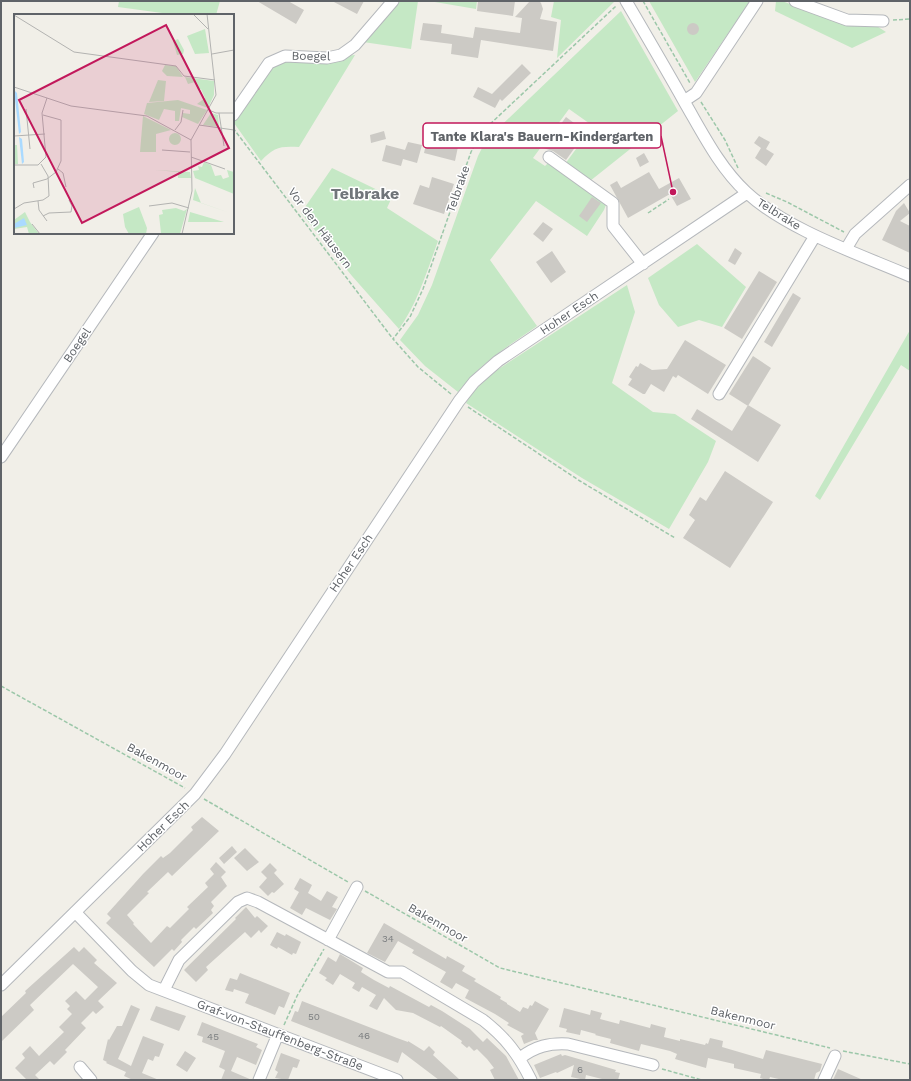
<svg xmlns="http://www.w3.org/2000/svg" width="911" height="1081" viewBox="0 0 911 1081" font-family="'Work Sans',sans-serif">
  <style>
    .green { fill: #c5e8c5 }
    .building { fill: #cccac5 }
    .lines { fill: none; stroke-linecap: round; stroke-linejoin: round }
    .minor-casing { stroke: #b5b8bc; stroke-width: 13 }
    .path { stroke: #9cc7a9; stroke-width: 1.5; stroke-dasharray: 4 2; stroke-linecap: butt }
    .minor { stroke: #fff; stroke-width: 11 }
    .labels { text-anchor: middle; dominant-baseline: central; stroke-width: 3; stroke-linejoin: round; paint-order: stroke }
    .number-label { font-size: 10px; fill: #7a7d7f }
    .street-label { font-size: 12px; fill: #5f6368; stroke: #fff }
    .district-label { font-size: 16px; font-weight: bold; fill: #70757a; stroke: #fff }
    .inset-road { fill: none; stroke: #b3b3b1; stroke-width: 1 }
    .view { fill: #c2185b; fill-opacity: 0.15; stroke: #c2185b; stroke-width: 2 }
    .inset-edge { fill: none; stroke: #5f6368; stroke-width: 2 }
    .leader { fill: none; stroke: #c2185b; stroke-width: 1.5 }
    .callout-dot { fill: #c2185b; stroke: #fff; stroke-width: 1.5 }
    .callout { fill: #fff; stroke: #c2185b; stroke-width: 1.5 }
    .callout-label { font-size: 13px; text-anchor: middle; font-weight: bold; fill: #5f6368 }
  </style>
  <rect width="100%" height="100%" fill="#f1efe8"/>
  <!-- green -->
  <path class="green" d="M119 1H220L216 15H177L118 7Z
    M398 1H418L411 49 363 42Z
    M429 1H477L476 9Z
    M554 1H615L557 58 561 20 551 17Z
    M649 1H750L695 82Z
    M776 1H782L846 25H875L886 32 852 48 775 11Z
    M621 11 678 111 590 181 565 164 593 126 569 109 533 158 545 166 548 163 607 202 604 210 587 236 536 201 490 260 537 326C507 347 480 363 458 392L425 366 400 340 418 315 432 285 478 156 486 140Z
    M355 55 299 147C280 146 274 147 261 161L234 123V119L272 66 278 62Z
    M332 168 392 197 387 208 438 241C427 271 418 302 399 329L352 276 301 213Z
    M697 244 746 287 722 327 699 320 678 327 659 305 648 278Z
    M627 285 635 312 612 383 653 412 675 414 716 441 708 462 669 529 582 478 466 403 472 393 494 372Z
    M910 330V371L901 365 820 500 815 496Z"/>
  <!-- building -->
  <path class="building" d="M257 1H288L304 10 296 24Z
    M332 1H364L357 14Z
    M478 1H515L513 16 477 11Z
    M530 1H539L541 3 543 9 540 19 557 22 553 51 481 40 478 58 451 54 452 44 420 40 423 23 442 25 441 33 473 38 475 27 520 33 522 18 515 17Z
    M687 29a6 6 0 1 1 12 0a6 6 0 1 1-12 0Z
    M522 64 531 73 502 101 500 99 495 108 473 97 478 87 492 94Z
    M566 117 586 132 566 160 553 151 543 148Z
    M384 131 386 139 371 143 370 135Z
    M429 131 444 135V138L459 142 455 161 424 153Z
    M759 136 770 142 766 149 774 154 766 166 755 158 761 148 754 143Z
    M408 142 422 145 417 163 403 159 401 166 382 161 386 145 405 150Z
    M644 153 649 162 640 167 636 158Z
    M649 172 659 189 679 178 691 199 677 206 670 194 628 218 610 185 617 181 621 188Z
    M432 177 454 184 444 214 413 204 420 185 429 188Z
    M592 197 601 203 587 222 579 216Z
    M904 203 910 213 900 221 910 226V253L882 240 896 211Z
    M543 222 553 229 543 242 533 234Z
    M735 248 742 253 735 265 728 261Z
    M552 251 566 272 551 283 536 262Z
    M759 271 777 282 742 339 724 328Z
    M793 293 801 298 772 347 764 342Z
    M685 340 726 365 708 394 678 375 676 378 673 376 664 392 651 384 645 394H643L628 385 632 379 629 377 636 366 638 367 640 363 652 370 667 369Z
    M753 356 771 368 748 406 729 394Z
    M748 405 781 425 758 462 691 419 697 409 732 431Z
    M725 471 773 502 730 568 683 538 695 520 689 515 700 497 706 501Z
    M202 817 219 831 172 876 168 872 147 892 149 893 127 915 134 923 133 924 151 943 167 926 170 928 189 909 187 907 208 887 205 883 214 874 210 869 216 862 226 872 221 877 227 886 211 902 214 906 211 910 213 913 196 929 194 927 181 940 182 942 174 951 172 949 154 967 106 923 111 918 107 914 143 874 161 856 163 858 170 853 193 830 191 827Z
    M232 846 237 852 224 864 219 858Z
    M245 848 259 862 247 871 234 858Z
    M270 863 277 870 274 873 284 884 274 893 272 892 268 896 259 887 267 878 261 872Z
    M300 878 312 885 308 893 321 901 327 891 338 897 332 907 337 909 330 920 306 908 302 915 290 908 299 892 294 889Z
    M246 907 255 918 257 916 268 926 261 933 259 930 251 938 245 932 206 967 208 970 196 982 184 970 236 919 235 918Z
    M384 923 446 959 447 956 465 966 462 971 476 979 474 981 501 997 500 999 507 1003V1004L520 1012 523 1007 528 1009 530 1005 532 1006 535 1001 549 1009 535 1033 538 1040H534L524 1044 521 1036 524 1034 507 1025 509 1023 495 1014 465 998 469 990 456 983 452 989 440 982 446 972 412 953 414 950 398 941 385 962 367 953Z
    M277 932 285 936 286 934 301 942 296 954 293 953 292 955 278 947 277 949 270 945Z
    M74 947 79 952 84 947 97 960 94 963 117 983 98 1001 104 1007 96 1014 93 1011 81 1023 86 1028 65 1050 67 1052 54 1065 50 1061 35 1075 40 1080H27L15 1068 25 1058 22 1054 30 1046 39 1056 64 1032 59 1027 72 1014 67 1009 70 1006 65 1001 76 991 85 1000 98 987 73 964 30 1005 34 1010 1 1042V1017L26 993 25 991Z
    M340 954 363 968 361 972 374 980 389 988 390 986 429 1007 431 1005 442 1011 470 1029 483 1042 487 1038 506 1056 519 1080H495L490 1070 494 1068 487 1059 477 1049 474 1051 469 1046 467 1048 461 1043 462 1041 441 1026 440 1027 413 1013 396 1010 384 998 377 1010 369 1006 376 995 362 987 359 992 352 988 355 983 340 974 333 985 325 980 327 978 319 973 328 957 336 962Z
    M240 973 290 993 284 1008 279 1006 275 1015 245 1003 249 994 234 989 233 992 225 990 230 978 237 980Z
    M302 1001 397 1038 408 1042V1041L424 1051 429 1046 435 1052 433 1055 460 1080H439L402 1052 398 1063 291 1021 295 1011 298 1012Z
    M131 1005 140 1009 118 1059 131 1066 143 1036 164 1044 159 1057 155 1056 153 1061 148 1059 142 1073 159 1080H133L124 1076 126 1072 106 1063 107 1062 103 1060 108 1039 109 1040 117 1026H122Z
    M156 1006 186 1016 179 1031 150 1020Z
    M564 1008 590 1015 591 1010 602 1013 600 1019 619 1024 620 1020 650 1028 651 1024 666 1028 664 1037 680 1041V1039L705 1045 706 1043 708 1044 710 1038 723 1041 722 1047 763 1059 766 1050 822 1064 820 1071 816 1073 814 1080H783L770 1077 769 1080H766L760 1078 761 1074 734 1068V1064L708 1058 706 1068 675 1059 677 1054 670 1051 641 1044 639 1051 610 1043 611 1039 595 1035 596 1034 581 1030 580 1035 566 1032 567 1029 559 1027Z
    M202 1022 258 1044 256 1047 262 1050 256 1065 237 1057 231 1071 252 1080H221L225 1070 219 1067 225 1051 202 1042 203 1037 197 1035Z
    M185 1051 196 1058 187 1072 176 1065Z
    M281 1053 300 1060 297 1068 293 1067 288 1080 275 1078 278 1072 275 1070Z
    M561 1054 562 1056 565 1055 616 1070 615 1072 620 1073 618 1080H606L586 1075 585 1080 571 1077 574 1065 557 1073 556 1072 540 1078 534 1065Z
    M838 1069 863 1080H833Z"/>
  <g class="lines">
    <defs>
      <path id="minor" d="M626 1C646 35 666 69 685 103 703 134 720 168 746 192 787 230 859 254 910 276
        M795 1 847 20 883 21
        M684 101 696 93 757 1
        M233 115 269 63 285 56 327 58 341 55 355 45 393 1
        M549 157 613 203V226L643 264
        M846 249 855 234 910 185
        M719 394 815 236
        M1 457 153 233
        M75 912 132 971 149 985 397 1080
        M328 940 357 887
        M1 985 195 794 225 754 459 401 474 382 498 361 747 193
        M164 990 179 960 238 902 247 898 258 902 388 972H402L483 1020C506 1038 518 1054 531 1080
        M520 1058C536 1046 549 1043 568 1044L653 1065
        M80 1067 91 1080
        M259 1080 278 1034
        M824 1080 835 1056"/>
    </defs>
    <!-- minor casing -->
    <use href="#minor" class="minor-casing"/>
    <!-- path -->
    <path class="path" d="M643 1 690 83
      M893 20 910 19
      M701 102 725 140 738 168
      M233 128 393 339
      M766 193 787 202 844 232
      M648 213 669 199
      M451 394 418 367 393 339 410 317 423 289 471 152 478 139 488 126 616 6
      M468 407 580 481 675 538
      M1 686 185 788
      M204 799 348 882
      M365 891 500 968 830 1048
      M284 1025 297 996 324 949
      M843 1051 910 1064
      M662 1069 702 1080"/>
    <!-- minor -->
    <use href="#minor" class="minor"/>
  </g>
  <g class="labels">
    <!-- number labels -->
    <g class="number-label">
      <text x="388" y="938">34</text>
      <text x="314" y="1016">50</text>
      <text x="364" y="1035">46</text>
      <text x="213" y="1036">45</text>
      <text x="580" y="1069">6</text>
    </g>
    <!-- street labels -->
    <g class="street-label">
      <text transform="translate(311 56) rotate(1)">Boegel</text>
      <text transform="translate(458 189) rotate(-71)">Telbrake</text>
      <text transform="translate(779 214) rotate(32)">Telbrake</text>
      <text transform="translate(320 228) rotate(53)">Vor den Häusern</text>
      <text transform="translate(569 313) rotate(-34)">Hoher Esch</text>
      <text transform="translate(77 345) rotate(-56)">Boegel</text>
      <text transform="translate(351 563) rotate(-56)">Hoher Esch</text>
      <text transform="translate(157 762) rotate(29)">Bakenmoor</text>
      <text transform="translate(163 826) rotate(-44)">Hoher Esch</text>
      <text transform="translate(438 923) rotate(30)">Bakenmoor</text>
      <text transform="translate(743 1018) rotate(14)">Bakenmoor</text>
      <text transform="translate(280 1035) rotate(21)">Graf-von-Stauffenberg-Straße</text>
    </g>
    <!-- district labels -->
    <g class="district-label">
      <text x="365" y="193">Telbrake</text>
    </g>
  </g>
  <!-- overview -->
  <g transform="translate(14 14)">
    <rect width="220" height="220" fill="#f1efe8"/>
    <path d="M191 15 195 39 181 40 173 22ZM164 25 170 36 169 40 163 41 159 27ZM151 51 162 52 169 63 153 62 148 57ZM171 63 200 67V81L194 94 183 90 191 84 187 75 184 76 181 68 174 70ZM144 66 152 67 150 87 135 88ZM164 86 193 96 184 110 168 103 169 99 176 100V96L167 94 165 107H161V97L150 95 145 106 130 100 133 89ZM197 99 204 101 205 113 189 111ZM129 102 157 116 142 120V138H126ZM155 125a6 6 0 1 1 12 0a6 6 0 1 1-12 0ZM0 131H3L4 150H0ZM190 148 197 151 201 162 207 161 209 165 215 163 213 156 220 158V180L181 164 179 157 185 156 184 152 188 153ZM141 156 176 158 177 164H164V158ZM181 174 187 189 216 199 179 186ZM125 193 133 214 132 220H115L111 213 109 200ZM162 194 170 197 173 195 166 220 147 219 145 201 149 200 148 196ZM11 198 16 208 25 220H15L13 213 0 215V206ZM176 198 210 208H174Z" fill="#c5e8c5"/>
    <path d="M0 76 3 79 7 118 5 120ZM5 123 8 125 10 148 8 150ZM10 204 13 211 0 214V210Z" fill="#aadaff"/>
    <path class="inset-road" d="M179 0 194 15M0 1 60 38 162 52 170 62 201 66M198 40 220 36M0 73 57 92 133 102 177 126M12 95 16 135M195 96 202 99H220M205 99 210 132M185 111 220 116M161 116 167 108 169 96M0 122 31 120M148 136 176 138M177 143 211 155M0 151H24L32 143 28 99 33 84M44 155 49 159 52 173M20 174 19 169 33 165 42 158 47 147V106L29 101M24 187 25 196 33 207M135 192 158 189 175 194M0 195 10 189 29 186 35 182 34 162 27 150M29 202 35 199 57 198 58 192 55 186M18 210 26 220M168 220 178 177 177 126 202 81 193 0"/>
    <path class="view" d="M152 11 215 134 68 209 5 86Z"/>
    <rect width="220" height="220" class="inset-edge"/>
  </g>
  <!-- callouts -->
  <path class="leader" d="M673 192L661 136"/>
  <circle class="callout-dot" cx="673" cy="192" r="4"/>
  <rect class="callout" x="423" y="123" width="238" height="25" rx="4"/>
  <g class="callout-label">
    <text x="542" y="141">Tante Klara's Bauern-Kindergarten</text>
  </g>
  <!-- border -->
  <rect width="911" height="1081" fill="none" stroke="#5f6368" stroke-width="4"/>
</svg>
